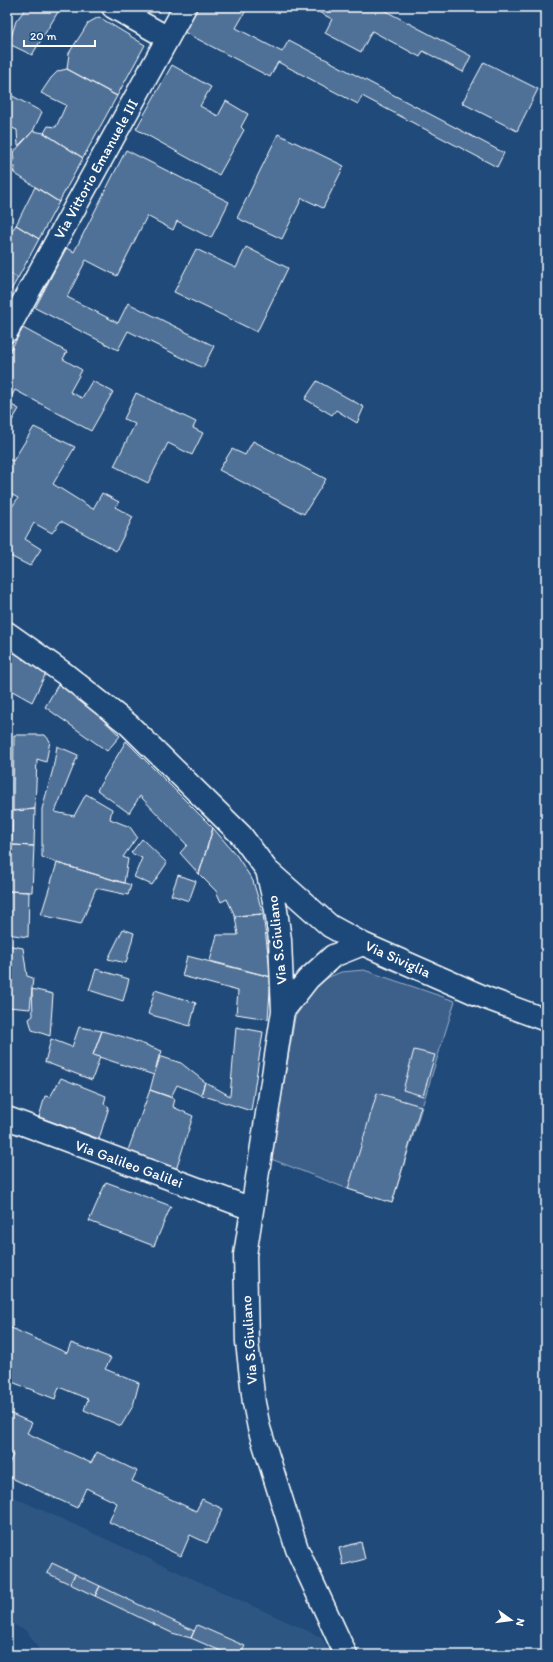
<svg xmlns="http://www.w3.org/2000/svg" width="553" height="1662" viewBox="0 0 553 1662" font-family="Itim,sans-serif">
  <style>
    .built { fill: #2e5683 }
    .green { fill: #3c618b; stroke: #9eb0c5 }
    .building { fill: #507197; stroke: #fff }
    .lines { fill: none; stroke-linecap: round; stroke-linejoin: round }
    .minor-casing { stroke: #fff; stroke-width: 25 }
    .minor { stroke: #1f4a7a; stroke-width: 22 }
    .labels { text-anchor: middle; dominant-baseline: central; stroke-width: 4; stroke-linejoin: round; paint-order: stroke }
    .street-label { font-size: 15px; fill: #fff; stroke: #1f4a7a }
  </style>
  <rect width="100%" height="100%" fill="#1f4a7a"/>
  <filter id="ink" filterUnits="userSpaceOnUse"><feTurbulence type="fractalNoise" baseFrequency=".025" numOctaves="2"/><feDisplacementMap in="SourceGraphic" scale="8" xChannelSelector="R" yChannelSelector="G"/><feConvolveMatrix kernelMatrix="1 2 1 2 8 2 1 2 1" color-interpolation-filters="sRGB"/></filter>
  <g filter="url(#ink)">
    <!-- built -->
    <path class="built" d="M7 1494 321 1637 330 1655H42L27 1631 7 1622Z"/>
    <!-- green -->
    <path class="green" d="M364 970 455 1001 392 1203 348 1189 271 1159 295 1017 317 985 329 977 341 972Z"/>
    <!-- building -->
    <path class="building" d="M27 7H61L32 55 9 44 16 21Z
      M150 7H161L159 12Z
      M197 7H248L236 28 282 52 289 40 504 153 497 167 362 96 358 104 278 62 270 77 184 32Z
      M309 7H378L471 56 463 72 423 51 420 57 372 31 361 52 325 33 332 19Z
      M99 17 145 45 117 96 67 69 69 53 82 33 88 23Z
      M484 62 538 89 517 131 462 103Z
      M172 65 211 87 200 106 218 116 226 101 248 114 241 127 244 130 219 175 136 129Z
      M67 69 117 96 83 158 44 133 48 126 56 127 66 105 41 93 51 78 58 71Z
      M7 93 42 112 33 131 18 146 17 130 7 126Z
      M33 131 44 133 83 158 59 202 14 173 15 168 13 153Z
      M278 134 344 166 323 208 302 198 282 239 237 218Z
      M126 150 229 202 211 238 177 221 173 230 147 216 117 276 86 260 67 297 118 323 128 303 214 346 203 368 128 331 118 350 35 308 66 248 74 252Z
      M7 163 15 168 7 183Z
      M35 187 59 202 39 239 16 225Z
      M16 225 39 239 18 278 7 271V238Z
      M246 247 288 268 257 332 174 292 196 249 236 268Z
      M7 271 18 278 7 297Z
      M23 328 67 352 63 359 82 370 70 392 82 398 92 381 113 392 91 431 15 390 8 403 19 409 7 429V356Z
      M317 381 364 407 357 423 336 410 332 415 305 399Z
      M136 393 196 422 193 428 203 433 192 455 168 443 148 483 114 466 135 424 124 419Z
      M34 427 75 447 53 484 93 509 102 493 119 502 115 507 133 517 116 551 61 521 52 533 34 523 25 539 41 549 30 566 10 556 7 559V514L18 498 7 492V458L13 461Z
      M253 441 326 479 304 514 219 470 232 449 245 455Z
      M7 648 46 673 32 702 7 688Z
      M59 683 91 708 120 736 107 751 45 707Z
      M7 688 10 690 7 698Z
      M14 735H45L50 741 46 762 37 759 35 809 13 811Z
      M126 741 213 828 199 874 180 853 187 845 140 796 129 813 97 790Z
      M57 746 78 755 55 812 74 816 86 794 112 809 110 819 130 827 137 837 123 857 128 859 124 883 57 863 42 857V809L53 769Z
      M35 809 34 846 12 845 13 811Z
      M213 828 237 856 253 881 263 914 235 916 227 899 221 902 216 891 199 874Z
      M142 839 167 863 152 885 134 877 142 858 131 853Z
      M12 845 34 846 32 892 7 891V846Z
      M57 863 131 885 128 895 96 888 81 924 41 915Z
      M178 875 196 881 189 901 171 895Z
      M7 891 29 892 28 937 7 934Z
      M263 914 271 977 210 961 217 935H238L235 916Z
      M123 929 134 933 126 963 108 959Z
      M7 941V945L23 948 27 976 33 978 30 1009 7 1007Z
      M187 956 271 977 268 1019 236 1014 238 991 182 976Z
      M96 969 129 979 123 1001 89 990Z
      M32 989 53 994 50 1036 32 1030 29 1019 33 1016Z
      M155 990 196 1003 190 1026 148 1014Z
      M79 1027 102 1031 93 1055 100 1057 92 1080 45 1062 51 1039 72 1047Z
      M236 1027 263 1032 251 1111 201 1095 205 1082 230 1096Z
      M102 1031 124 1037 162 1051 154 1075 93 1055Z
      M414 1050 435 1055 423 1096 403 1090Z
      M159 1056 181 1063 205 1082 201 1095 177 1085 171 1097 150 1090Z
      M61 1078 106 1096 104 1104 109 1107 99 1139 39 1117 45 1096 50 1097Z
      M150 1090 175 1099 173 1107 193 1116 176 1170 127 1153Z
      M377 1093 421 1106 392 1203 348 1189Z
      M7 1146 11 1147 7 1157Z
      M106 1182 171 1206 154 1246 89 1221Z
      M7 1326 67 1353 71 1343 111 1358 105 1369 139 1383 133 1406 121 1426 84 1410 88 1399 59 1387 55 1399 7 1380Z
      M7 1412 32 1423 27 1433 91 1463 97 1452 137 1471 132 1481 196 1511 202 1499 223 1509 207 1543 190 1535 181 1556 109 1522 117 1503 86 1488 77 1508 7 1476V1468L13 1455 7 1452Z
      M361 1542 365 1559 343 1565 339 1548Z
      M52 1563 75 1574 70 1584 47 1573Z
      M75 1574 100 1586 95 1596 70 1584Z
      M100 1586 194 1631 191 1638 172 1633 95 1596Z
      M197 1625 245 1646 240 1655H230L191 1638Z"/>
    <g class="lines">
      <defs>
        <path id="minor" d="M113 7 168 38
          M7 331 185 7
          M7 633 65 674 129 725 241 835 267 870 330 926 363 944 486 998 546 1020
          M267 870 276 910 280 940 283 1011 245 1255 247 1342 254 1403 259 1428 297 1549 346 1655
          M283 1011 308 979 333 956 363 944
          M7 1118 252 1209"/>
      </defs>
      <!-- minor casing -->
      <use href="#minor" class="minor-casing"/>
      <!-- minor -->
      <use href="#minor" class="minor"/>
    </g>
  </g>
  <g class="labels">
    <!-- street labels -->
    <g class="street-label">
      <text transform="translate(96 169) rotate(-61)">Via Vittorio Emanuele III</text>
      <text transform="translate(277 940) rotate(-96)">Via S.Giuliano</text>
      <text transform="translate(398 959) rotate(24)">Via Siviglia</text>
      <text transform="translate(129 1164) rotate(20)">Via Galileo Galilei</text>
      <text transform="translate(249 1340) rotate(-94)">Via S.Giuliano</text>
    </g>
  </g>
  <!-- margin -->
  <rect width="553" height="1662" fill="none" stroke="#1f4a7a" stroke-width="24"/>
  <rect x="12" y="12" width="529" height="1638" fill="none" stroke="#fff" stroke-width="1.5" filter="url(#ink)"/>
  <!-- north arrow -->
  <g transform="translate(511 1620) rotate(104)" stroke="#1f4a7a" stroke-width="3" paint-order="stroke">
  <path d="M0-3L7 15L0 10L-7 15Z" fill="#ffffff"/>
  <text y="-6" font-size="11" font-weight="bold" text-anchor="middle" fill="#ffffff">N</text>
  </g>
  <!-- scale -->
  <path d="M24 40v6h71v-6" fill="none" stroke="#ffffff" stroke-width="2"/>
  <text x="30" y="40" font-size="12" fill="#ffffff" stroke="#1f4a7a" stroke-width="3" paint-order="stroke">20 m</text>
</svg>
